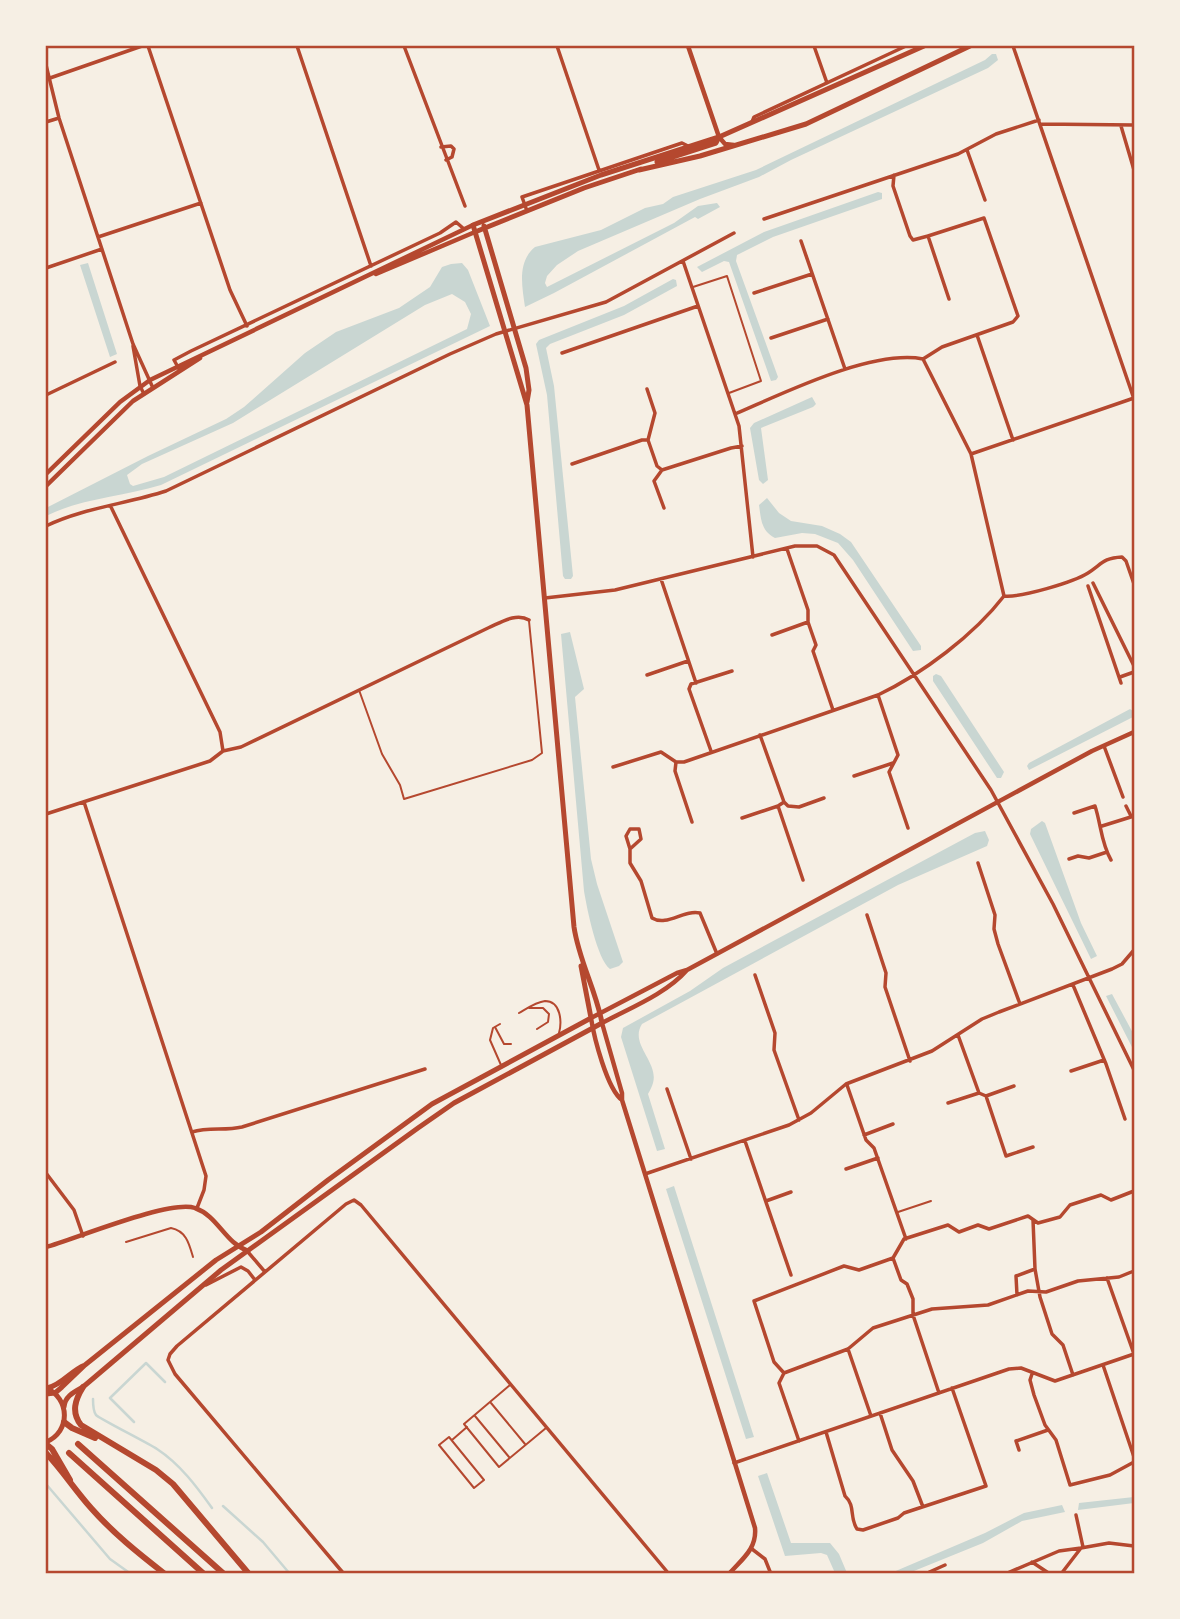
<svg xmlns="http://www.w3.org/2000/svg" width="1180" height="1619" viewBox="0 0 1180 1619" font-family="'Noto Sans',sans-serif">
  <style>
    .water { fill: #c9d6d2; fill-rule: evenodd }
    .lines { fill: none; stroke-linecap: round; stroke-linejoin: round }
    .stream { stroke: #c9d6d2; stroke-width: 2.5 }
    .service { stroke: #b5482f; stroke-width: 2 }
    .minor { stroke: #b5482f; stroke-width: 3.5 }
    .tertiary { stroke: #b5482f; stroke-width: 4.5 }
    .secondary { stroke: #b5482f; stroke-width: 5 }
    .trunk { stroke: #b5482f; stroke-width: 6 }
    .neatline { fill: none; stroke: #b5482f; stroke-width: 2.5 }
  </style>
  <rect width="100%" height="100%" fill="#f6efe4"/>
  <!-- water -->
  <path class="water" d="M992 54H996L998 60 988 68 791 160 759 177 700 199 578 251 557 265 547 276 545 283 547 287 674 223 698 206 717 203 720 207 698 219 695 217 554 293 525 307C522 286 517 262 535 247L601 230 645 208 663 204 673 197 756 170 985 60Z
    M878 192 882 193V199L773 237 737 255 736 261 778 377 776 380 771 381 729 262 724 261 702 272 697 267 764 232Z
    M88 263 117 354 110 357 80 265Z
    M462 263 468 270 490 326 161 485C122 497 82 498 46 516V508L148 456 226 419 244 407 305 353 336 332 399 308 430 287 442 267 451 264ZM452 294 465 302 471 314 467 329 164 477 133 486 130 484 127 475 142 464 233 423 425 305Z
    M673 279 676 280 677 286 624 315 550 344 546 348 554 386 573 576 571 579H565L563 576 547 395 536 344 539 340 624 306Z
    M812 397 816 404 813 407 761 428 768 480 763 484 759 480 750 428 754 423Z
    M767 498 779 513 791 521 822 526 840 534 851 542 921 646V650L913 651 853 560 838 543 815 534 802 533 775 538C761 531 761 519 759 505Z
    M570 632 584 689 575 697 591 859 597 884 623 962 619 966 610 969C597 959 587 909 584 891L561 634Z
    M936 674 941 676 1004 772 1001 778H997L933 681V676Z
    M1130 709 1133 711V717L1029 770 1027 766 1029 763Z
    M1042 821 1045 823 1081 923 1097 956 1091 959 1030 834 1031 829Z
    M985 831 989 840 987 846 898 885 642 1024C629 1044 659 1062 653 1083 652 1087 650 1090 648 1094L665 1149 657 1151 621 1037 623 1028 690 991 723 968 975 833Z
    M1112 994 1134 1035V1051L1106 996Z
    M674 1186 754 1437 746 1439 666 1189Z
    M767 1473 791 1543H830L839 1554 847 1573H835L827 1555 821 1553 785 1556 758 1476Z
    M1134 1497V1503L1078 1510 1079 1503Z
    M1062 1505 1065 1512 1022 1521 983 1543 909 1573H891L985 1533 1024 1513Z"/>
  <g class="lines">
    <!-- stream -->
    <path class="stream" d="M93 1399C93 1404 93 1411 96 1415 98 1418 148 1443 157 1449 180 1464 197 1487 212 1508
      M134 1422 110 1398 146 1363 165 1382
      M46 1484 110 1559 131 1574
      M223 1506 263 1542 290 1574"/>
    <!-- service -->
    <path class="service" d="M693 287 727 276 761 381 729 393
      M359 690 382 754 400 785 404 799 532 760 542 753 529 621
      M529 1008H543L549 1014 548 1022 537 1029
      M519 1013C526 1009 536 1002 545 1001 561 1001 562 1022 559 1033
      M500 1024 493 1028 490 1040 501 1065
      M495 1027 504 1044H511
      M898 1212 931 1201
      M126 1242 171 1228C186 1231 189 1243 193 1257
      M510 1385 464 1424 499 1467 546 1428
      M491 1403 525 1444
      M475 1416 509 1457
      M449 1437 484 1480 474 1488 439 1445Z
      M452 1440 467 1427"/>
    <!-- minor -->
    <path class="minor" d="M148 46 230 290 247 326
      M297 46 371 266
      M404 46 465 206
      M557 46 599 170
      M814 46 827 83
      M1013 46 1134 399
      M46 65 59 118 133 344 153 388
      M50 78 142 46
      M46 122 59 118
      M752 122 754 117 906 46
      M1040 124 1134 125
      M1121 126 1134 170
      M441 147 451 146 454 149 452 157 446 160
      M967 150 985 200
      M894 175 893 186 910 236 913 240 928 236 949 299
      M527 211 522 197 682 143 688 146
      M764 219 958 154 996 134 1039 120
      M98 237 201 203
      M801 241 845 369
      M683 261 739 426 753 557
      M46 268 102 249
      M754 293 812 274
      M977 335 1013 440
      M771 338 828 319
      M133 346 140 386 144 394
      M562 353 698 306
      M923 359 942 347 1013 322 1018 316 984 218 928 236
      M179 369 174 360 191 351 440 233 456 222 464 229
      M647 389 655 413 648 440
      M46 395 115 362
      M648 440 657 466 662 470 731 448 742 446
      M971 454 1134 398
      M572 464 642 440H648
      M662 470 654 481 664 508
      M111 507 220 732 223 751
      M46 526C83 508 126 504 166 491L450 354 496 334 606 302 734 233
      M787 549 808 610V622L816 645 813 651 833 710
      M661 579 696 683
      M1093 583 1134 666
      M1088 586 1121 683
      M1004 596C1020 598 1074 582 1088 573 1102 564 1103 558 1122 557L1126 561 1134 584
      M545 598 615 590 795 546H817L834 555 991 790 1053 904 1134 1070
      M772 635 808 622
      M647 675 688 661
      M1120 677 1134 672
      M878 695 898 755 889 772 908 828
      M760 735 784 802 778 806
      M1104 746 1123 797
      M711 751 689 689 691 684 732 671
      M676 762 675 771 692 822
      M613 767 661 752 676 762H684L878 695C922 674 974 635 1004 596L971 454 923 359C872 349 782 394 735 414
      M854 776 893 763
      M84 802 206 1176 204 1190 197 1208
      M784 802 788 806 799 807 824 798
      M778 806 803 880
      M1126 806 1131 816
      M1074 813 1095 806C1101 824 1101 843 1111 860
      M46 814 210 761 223 751 241 747 488 628C500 623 516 612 529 620
      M742 818 778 806
      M1102 826 1134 816
      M630 849 641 839 639 829H630L626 836 630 849V863L641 881 652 918C667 927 684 909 700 913L717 954
      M1069 859 1078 856 1089 858 1107 852
      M978 863 995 915 994 929 998 944 1020 1004
      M867 915 886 973 885 987 910 1061
      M755 975 775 1033 774 1050 799 1120
      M1073 985 1106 1064 1125 1119
      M958 1035 979 1093 986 1096 1006 1156 1033 1147
      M1071 1071 1104 1060
      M847 1085 866 1140 874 1148 906 1239
      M667 1089 691 1159
      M986 1096 1014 1086
      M948 1103 979 1093
      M192 1132C209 1127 225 1131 242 1127L425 1069
      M864 1135 893 1124
      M745 1141 791 1275
      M846 1169 878 1158
      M46 1173 74 1210 83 1236
      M645 1174 789 1125 811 1113 846 1084 932 1051 982 1019 999 1012 1112 969 1122 964 1134 950
      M766 1201 791 1192
      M1033 1220 1035 1269 1040 1297 1052 1334 1063 1345 1073 1375
      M248 1252 265 1272
      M893 1258 901 1280 907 1284 913 1299V1315L939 1393
      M1107 1278 1134 1354
      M206 1285 241 1267 248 1271 255 1280
      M1017 1295 1016 1276 1035 1269
      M848 1349 871 1416
      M1103 1365 1134 1457
      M784 1373 848 1349 873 1328 932 1309 988 1305 1028 1291 1046 1292 1078 1281 1119 1277 1134 1271
      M1032 1374 1030 1380 1034 1395 1045 1425 1056 1440 1070 1485 1110 1475 1134 1462
      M880 1413 892 1450 913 1481 923 1507
      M826 1432 845 1496C856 1506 849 1517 857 1529L863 1530 898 1518 904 1513 986 1486 952 1388
      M799 1441 779 1383 784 1373 774 1362 754 1301 844 1266 859 1270 893 1258 904 1239 948 1225 959 1232 978 1225 989 1229 1028 1216 1038 1223 1060 1217 1070 1205 1101 1195 1111 1200 1134 1191
      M1019 1450 1016 1441 1048 1430
      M734 1463 1009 1369 1021 1368 1055 1381 1134 1354
      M1076 1515 1083 1547
      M752 1549 765 1559 771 1574
      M1032 1562 1050 1574
      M344 1574 175 1374 168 1360 170 1354 177 1346 346 1204 354 1200 361 1205 669 1574
      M925 1574 945 1565
      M1005 1574 1059 1551 1081 1548
      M1061 1574 1081 1548 1109 1543 1134 1546"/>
    <!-- tertiary -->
    <path class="tertiary" d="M688 46 719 137 725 144 734 145
      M376 274 475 232
      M46 474 120 402 150 380 473 225
      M46 486 133 401 200 358
      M687 970C666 994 630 1008 602 1023L622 1093V1100L755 1528C757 1549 742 1559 729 1574
      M622 1100C607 1089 594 1037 591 1018L677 973 687 970 1092 751 1134 732
      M46 1247C75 1239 171 1199 195 1208 218 1216 225 1243 248 1251"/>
    <!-- secondary -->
    <path class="secondary" d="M657 162 716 143 719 137
      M639 170 700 156 806 124 970 46
      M484 226 526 368 529 390 527 402
      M475 232 584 188 641 169
      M46 1388C70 1398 71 1432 46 1442
      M47 1388C62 1385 71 1370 85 1365
      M46 1394 55 1393 62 1387 85 1365 216 1260 261 1232 328 1180 432 1104 591 1018 581 966
      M64 1407C65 1396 74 1392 83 1387L221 1270 418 1128 454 1103 602 1023C596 990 579 961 574 927L527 405 473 225 601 175 719 137 924 46"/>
    <!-- trunk -->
    <path class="trunk" d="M83 1387C75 1400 71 1412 81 1425L156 1470 173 1484 249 1574
      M64 1422 72 1428 95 1438
      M46 1444 52 1449 70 1480
      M78 1444 224 1574
      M46 1453C62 1470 75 1490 91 1508 113 1533 138 1553 165 1574
      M69 1453 204 1574"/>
  </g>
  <!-- border -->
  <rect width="1180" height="1619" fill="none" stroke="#f6efe4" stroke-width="94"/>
  <rect x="47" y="47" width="1086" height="1525" class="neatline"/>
</svg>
